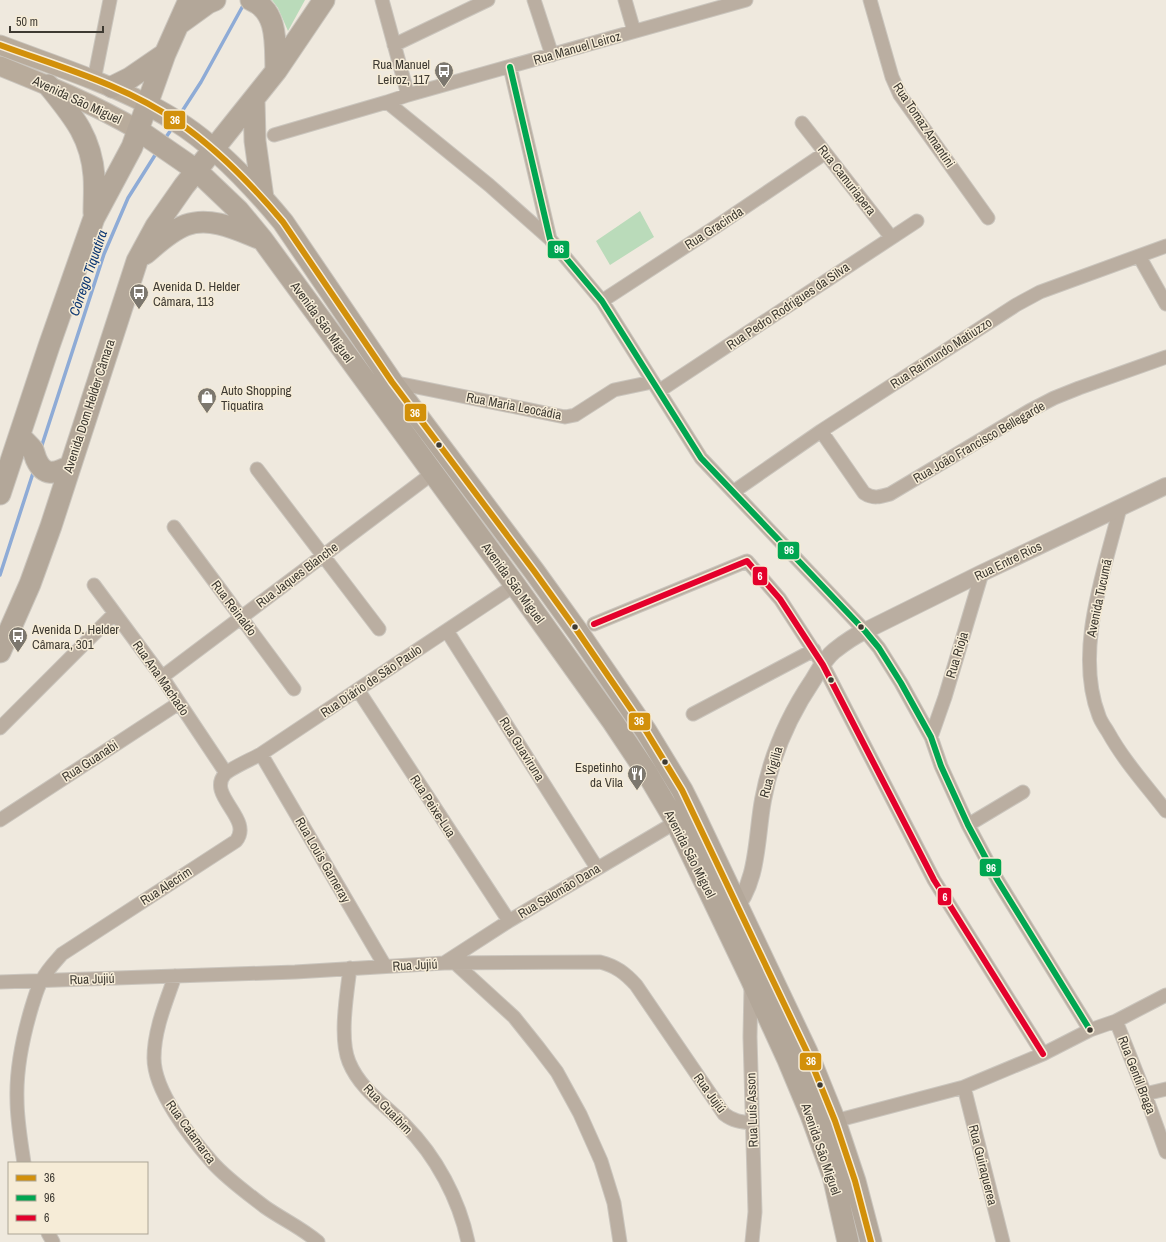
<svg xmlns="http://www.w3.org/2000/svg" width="1166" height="1242" viewBox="0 0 1166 1242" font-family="'Archivo Narrow',sans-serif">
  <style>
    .green { fill: #badbba }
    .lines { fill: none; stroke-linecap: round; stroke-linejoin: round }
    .stream { stroke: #8eabd6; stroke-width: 3.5 }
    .minor-casing { stroke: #cac5bd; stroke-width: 15 }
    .tertiary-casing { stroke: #cac5bd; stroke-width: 18 }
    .secondary-casing { stroke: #cac5bd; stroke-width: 21 }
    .primary-casing { stroke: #cac5bd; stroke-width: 23 }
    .minor { stroke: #baaea1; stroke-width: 13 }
    .tertiary { stroke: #baaea1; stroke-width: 16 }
    .secondary { stroke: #b8ab9b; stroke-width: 19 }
    .primary { stroke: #b3a799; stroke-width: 21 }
    .bus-1-casing { stroke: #f6ecd7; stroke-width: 9 }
    .bus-2-casing { stroke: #f6ecd7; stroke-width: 9 }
    .bus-3-casing { stroke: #f6ecd7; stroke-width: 9 }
    .bus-1 { stroke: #d2900a; stroke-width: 6 }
    .bus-2 { stroke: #00a651; stroke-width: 6 }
    .bus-3 { stroke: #e4002b; stroke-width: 6 }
    .bus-dot { fill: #3e3a32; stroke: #f6ecd7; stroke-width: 1.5 }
    .labels { text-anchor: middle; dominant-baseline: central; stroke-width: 3; stroke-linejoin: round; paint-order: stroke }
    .street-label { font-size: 13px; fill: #3e3a32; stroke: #f6ecd7 }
    .poi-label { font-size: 13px; fill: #3e3a32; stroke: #f6ecd7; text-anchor: start }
    .water-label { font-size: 14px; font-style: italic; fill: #0d3874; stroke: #f6ecd7 }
    .line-badge { stroke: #f6ecd7; stroke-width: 1.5 }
    .badge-label { font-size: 11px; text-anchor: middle; font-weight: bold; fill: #fff }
  </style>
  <rect width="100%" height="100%" fill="#efe9de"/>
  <!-- green -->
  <path class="green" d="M272 0H305L288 31 278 8Z
    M640 211 654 237 610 265 596 241Z"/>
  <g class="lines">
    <!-- stream -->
    <path class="stream" d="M179 116 201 82 245 2
      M164 140 173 127
      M41 448 104 254 128 198 157 152
      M0 575 34 470"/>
    <defs>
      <path id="minor" d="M382 0 408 95
        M534 0 552 55
        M625 0 634 31
        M870 0 892 77 900 95 988 218
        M394 45 488 0
        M510 67 550 239 602 301 701 458 865 631 879 648 901 683 931 737 941 766 968 825 998 881 1090 1030
        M94 80 110 0
        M387 102 489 185 550 239
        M802 123 891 237
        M274 135 387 102 408 95 746 0
        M1139 256 1166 304
        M602 301 717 226 825 153
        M392 382 565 417 575 415 614 390 652 382
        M659 391 917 221
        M821 431 864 493C873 499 880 497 890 494L1029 411 1054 398 1079 388 1166 357
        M257 469 379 629
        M733 492 821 431 1016 305 1040 292 1166 246
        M1120 508C1104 572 1074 652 1099 716 1101 722 1105 727 1108 732 1124 761 1146 785 1166 811
        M174 527 294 689
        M94 585 162 677 226 773
        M594 624 747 561 780 599 823 665 934 880 1043 1054
        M447 631 597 868
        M162 677 433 473
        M358 690 509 921
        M693 714 814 650
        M0 728 114 614
        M931 737 945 697 982 573
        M261 754 385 966
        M0 820 179 703
        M968 825 1023 792
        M444 963 509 921 676 822
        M455 963 514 1017 538 1047 557 1072 580 1114 601 1161 614 1203 620 1242
        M350 968C347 993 339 1038 349 1062 360 1089 385 1105 405 1125 436 1156 459 1199 468 1242
        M175 976C166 1002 154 1030 154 1058 154 1091 190 1137 212 1162 227 1179 247 1193 265 1207 282 1219 302 1228 318 1242
        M0 982 295 972 444 963 600 962C616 966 625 973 636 985L724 1114C733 1121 741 1122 752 1123
        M751 986 750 1037 755 1212 752 1242
        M1116 1021 1145 1094 1166 1152
        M964 1087 1003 1242
        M1145 1094 1166 1089
        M835 1121 964 1087 1043 1054 1090 1030 1116 1021 1166 995
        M24 1163C21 1142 17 1121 17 1099 16 1067 23 1036 32 1006 35 997 37 988 42 980 47 970 55 962 62 954L236 841C254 819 206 795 225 774 231 768 252 759 261 754L515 585
        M48 1233 53 1242"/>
      <path id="tertiary" d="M732 912C759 883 756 837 763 800 771 756 788 717 813 680 819 670 825 658 834 651 844 643 854 636 865 631L982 573 1166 486"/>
      <path id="secondary" d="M0 45C50 64 100 80 147 104
        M0 66C47 85 94 104 138 130"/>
      <path id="primary" d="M251 0C279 11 275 46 276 71
        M179 24 208 3 215 0
        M48 85C72 115 91 136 94 176 95 188 94 201 94 213
        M112 87 130 78 165 54
        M254 99 255 141 263 198
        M147 104C157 110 167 115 176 121 215 145 254 187 283 222L392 382 534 571 578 632 646 731 682 790 693 812 807 1052 835 1121 855 1181 871 1242
        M138 130 196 170 238 210 262 239 515 585 613 722 647 773 676 822 751 979 788 1060 811 1115 833 1176 848 1242
        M145 254C157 244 170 231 186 225 211 216 238 230 261 239
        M20 436C24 441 29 445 33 450 34 453 35 456 36 459 44 477 55 474 70 466
        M0 494 49 346 94 218 132 147 165 54 189 0
        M0 652 30 584 51 526 137 261 156 226 184 186 276 71 324 0"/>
    </defs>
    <!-- minor casing -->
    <use href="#minor" class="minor-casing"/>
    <!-- tertiary casing -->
    <use href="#tertiary" class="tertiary-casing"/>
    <!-- secondary casing -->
    <use href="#secondary" class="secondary-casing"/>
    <!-- primary casing -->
    <use href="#primary" class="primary-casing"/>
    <!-- minor -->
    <use href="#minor" class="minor"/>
    <!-- tertiary -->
    <use href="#tertiary" class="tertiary"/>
    <!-- secondary -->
    <use href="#secondary" class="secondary"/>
    <!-- primary -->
    <use href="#primary" class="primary"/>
    <defs>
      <path id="bus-1" d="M0 45C60 67 125 85 178 122 217 149 252 185 283 222L392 382 534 571 578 632 646 731 682 790 807 1052 835 1121 855 1181 871 1242"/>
      <path id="bus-2" d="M510 67 550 239 602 301 701 458 865 631 879 648 901 683 931 737 941 766 968 825 998 881 1090 1030"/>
      <path id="bus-3" d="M594 624 747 561 780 599 823 665 934 880 1043 1054"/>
    </defs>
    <!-- bus-1 casing -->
    <use href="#bus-1" class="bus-1-casing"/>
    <!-- bus-2 casing -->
    <use href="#bus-2" class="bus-2-casing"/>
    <!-- bus-3 casing -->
    <use href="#bus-3" class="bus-3-casing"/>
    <!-- bus-1 -->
    <use href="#bus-1" class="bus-1"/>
    <!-- bus-2 -->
    <use href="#bus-2" class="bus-2"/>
    <!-- bus-3 -->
    <use href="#bus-3" class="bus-3"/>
  </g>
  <!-- icons -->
  <defs>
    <symbol id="bus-pin" viewBox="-11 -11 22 30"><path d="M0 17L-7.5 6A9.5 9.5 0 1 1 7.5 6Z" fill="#7c776e" stroke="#f6ecd7"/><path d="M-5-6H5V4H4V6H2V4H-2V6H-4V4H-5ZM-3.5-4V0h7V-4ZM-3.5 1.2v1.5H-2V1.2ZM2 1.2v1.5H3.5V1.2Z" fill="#fff"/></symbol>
    <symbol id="shop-pin" viewBox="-11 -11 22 30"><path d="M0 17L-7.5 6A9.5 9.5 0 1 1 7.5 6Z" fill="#7c776e" stroke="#f6ecd7"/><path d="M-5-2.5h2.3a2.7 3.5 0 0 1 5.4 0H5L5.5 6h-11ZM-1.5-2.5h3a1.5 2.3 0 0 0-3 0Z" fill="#fff"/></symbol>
    <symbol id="restaurant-pin" viewBox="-11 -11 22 30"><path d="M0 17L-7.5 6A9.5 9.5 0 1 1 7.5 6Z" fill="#7c776e" stroke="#f6ecd7"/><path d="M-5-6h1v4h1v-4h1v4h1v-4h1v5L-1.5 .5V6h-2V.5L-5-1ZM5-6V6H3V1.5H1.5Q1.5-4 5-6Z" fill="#fff"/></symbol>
  </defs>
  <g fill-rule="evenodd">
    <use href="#bus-pin" x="433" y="60" width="22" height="30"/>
    <use href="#bus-pin" x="128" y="282" width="22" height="30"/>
    <use href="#shop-pin" x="196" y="386" width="22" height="30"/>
    <use href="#bus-pin" x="7" y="625" width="22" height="30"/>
    <use href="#restaurant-pin" x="626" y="763" width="22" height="30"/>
  </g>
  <!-- markers -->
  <g class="bus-dot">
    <circle cx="439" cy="445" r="3.5"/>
    <circle cx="575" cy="627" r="3.5"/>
    <circle cx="861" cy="627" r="3.5"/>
    <circle cx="831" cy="680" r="3.5"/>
    <circle cx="665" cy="762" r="3.5"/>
    <circle cx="1090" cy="1030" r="3.5"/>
    <circle cx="820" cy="1085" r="3.5"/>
  </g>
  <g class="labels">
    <!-- street labels -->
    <g class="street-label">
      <text transform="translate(577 48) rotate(-16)">Rua Manuel Leiroz</text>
      <text transform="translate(77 100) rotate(25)">Avenida São Miguel</text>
      <text transform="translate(924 125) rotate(56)">Rua Tomaz Amantini</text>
      <text transform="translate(847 180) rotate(52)">Rua Camuriapera</text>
      <text transform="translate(714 228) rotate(-33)">Rua Gracinda</text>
      <text transform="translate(788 306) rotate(-34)">Rua Pedro Rodrigues da Silva</text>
      <text transform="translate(322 322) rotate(54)">Avenida São Miguel</text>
      <text transform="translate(941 353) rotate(-33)">Rua Raimundo Matiuzzo</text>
      <text transform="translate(89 406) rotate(-72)">Avenida Dom Helder Câmara</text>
      <text transform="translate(514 406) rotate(11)">Rua Maria Leocádia</text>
      <text transform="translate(979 442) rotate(-30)">Rua João Francisco Bellegarde</text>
      <text transform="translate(1008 561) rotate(-26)">Rua Entre Rios</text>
      <text transform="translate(297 575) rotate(-37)">Rua Jaques Blanche</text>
      <text transform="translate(513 583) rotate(54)">Avenida São Miguel</text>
      <text transform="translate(1099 598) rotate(-78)">Avenida Tucumã</text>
      <text transform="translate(234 608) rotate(53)">Rua Reinaldo</text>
      <text transform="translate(957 655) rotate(-73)">Rua Rioja</text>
      <text transform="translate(161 678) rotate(55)">Rua Ana Machado</text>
      <text transform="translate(371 681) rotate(-34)">Rua Diário de São Paulo</text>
      <text transform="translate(522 749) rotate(58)">Rua Guaviruna</text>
      <text transform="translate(90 761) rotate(-33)">Rua Guanabi</text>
      <text transform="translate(771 772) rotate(-74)">Rua Vigilia</text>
      <text transform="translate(433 806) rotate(57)">Rua Peixe-Lua</text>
      <text transform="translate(690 854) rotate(63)">Avenida São Miguel</text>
      <text transform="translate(323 860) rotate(60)">Rua Louis Garneray</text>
      <text transform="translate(166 886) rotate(-33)">Rua Alecrim</text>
      <text transform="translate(559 891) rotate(-31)">Rua Salomão Dana</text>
      <text transform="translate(415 965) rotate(-3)">Rua Jujiú</text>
      <text transform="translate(92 979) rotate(-2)">Rua Jujiú</text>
      <text transform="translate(1137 1075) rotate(69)">Rua Gentil Braga</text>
      <text transform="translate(710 1093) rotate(54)">Rua Jujiú</text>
      <text transform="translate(388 1109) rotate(46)">Rua Guaibim</text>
      <text transform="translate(752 1110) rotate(-92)">Rua Luís Asson</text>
      <text transform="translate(191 1132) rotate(54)">Rua Catamarca</text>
      <text transform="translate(821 1149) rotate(71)">Avenida São Miguel</text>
      <text transform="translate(983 1165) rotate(76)">Rua Guiraquerea</text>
    </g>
    <!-- poi labels -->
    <g class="poi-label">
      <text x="430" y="64" text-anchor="end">Rua Manuel<tspan x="430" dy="15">Leiroz, 117</tspan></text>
      <text x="153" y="286">Avenida D. Helder<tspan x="153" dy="15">Câmara, 113</tspan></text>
      <text x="221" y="390">Auto Shopping<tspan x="221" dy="15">Tiquatira</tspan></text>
      <text x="32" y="629">Avenida D. Helder<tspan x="32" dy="15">Câmara, 301</tspan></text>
      <text x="623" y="767" text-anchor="end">Espetinho<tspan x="623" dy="15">da Vila</tspan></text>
    </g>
    <!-- water labels -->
    <g class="water-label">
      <text transform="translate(88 273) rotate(-71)">Córrego Tiquatira</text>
    </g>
  </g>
  <g class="line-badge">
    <rect x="163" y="110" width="23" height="20" rx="4" fill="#d2900a"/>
    <rect x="547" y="240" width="23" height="19" rx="4" fill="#00a651"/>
    <rect x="404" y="403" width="23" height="19" rx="4" fill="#d2900a"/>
    <rect x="777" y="541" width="23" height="19" rx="4" fill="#00a651"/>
    <rect x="752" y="566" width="16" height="20" rx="4" fill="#e4002b"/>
    <rect x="628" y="712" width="23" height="19" rx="4" fill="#d2900a"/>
    <rect x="979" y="858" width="23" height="19" rx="4" fill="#00a651"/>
    <rect x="937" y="887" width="15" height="19" rx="4" fill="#e4002b"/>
    <rect x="799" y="1052" width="23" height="19" rx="4" fill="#d2900a"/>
  </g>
  <g class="badge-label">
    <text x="175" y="124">36</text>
    <text x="559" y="253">96</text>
    <text x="415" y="417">36</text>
    <text x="789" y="554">96</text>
    <text x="760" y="580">6</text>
    <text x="639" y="725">36</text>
    <text x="991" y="872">96</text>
    <text x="945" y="901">6</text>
    <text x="811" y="1065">36</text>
  </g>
  <!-- legend -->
  <rect x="8" y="1162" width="140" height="72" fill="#f6ecd7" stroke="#aca595"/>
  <rect x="16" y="1175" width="20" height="6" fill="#d2900a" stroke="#aca595"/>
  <text x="44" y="1182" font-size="12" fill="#3e3a32">36</text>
  <rect x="16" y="1195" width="20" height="6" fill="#00a651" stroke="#aca595"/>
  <text x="44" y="1202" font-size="12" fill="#3e3a32">96</text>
  <rect x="16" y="1215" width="20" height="6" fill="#e4002b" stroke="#aca595"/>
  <text x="44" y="1222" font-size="12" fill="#3e3a32">6</text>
  <!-- scale -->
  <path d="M10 26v6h93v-6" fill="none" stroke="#3e3a32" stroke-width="2"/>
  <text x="16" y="26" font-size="12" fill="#3e3a32" stroke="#f6ecd7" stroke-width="3" paint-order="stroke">50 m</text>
</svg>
